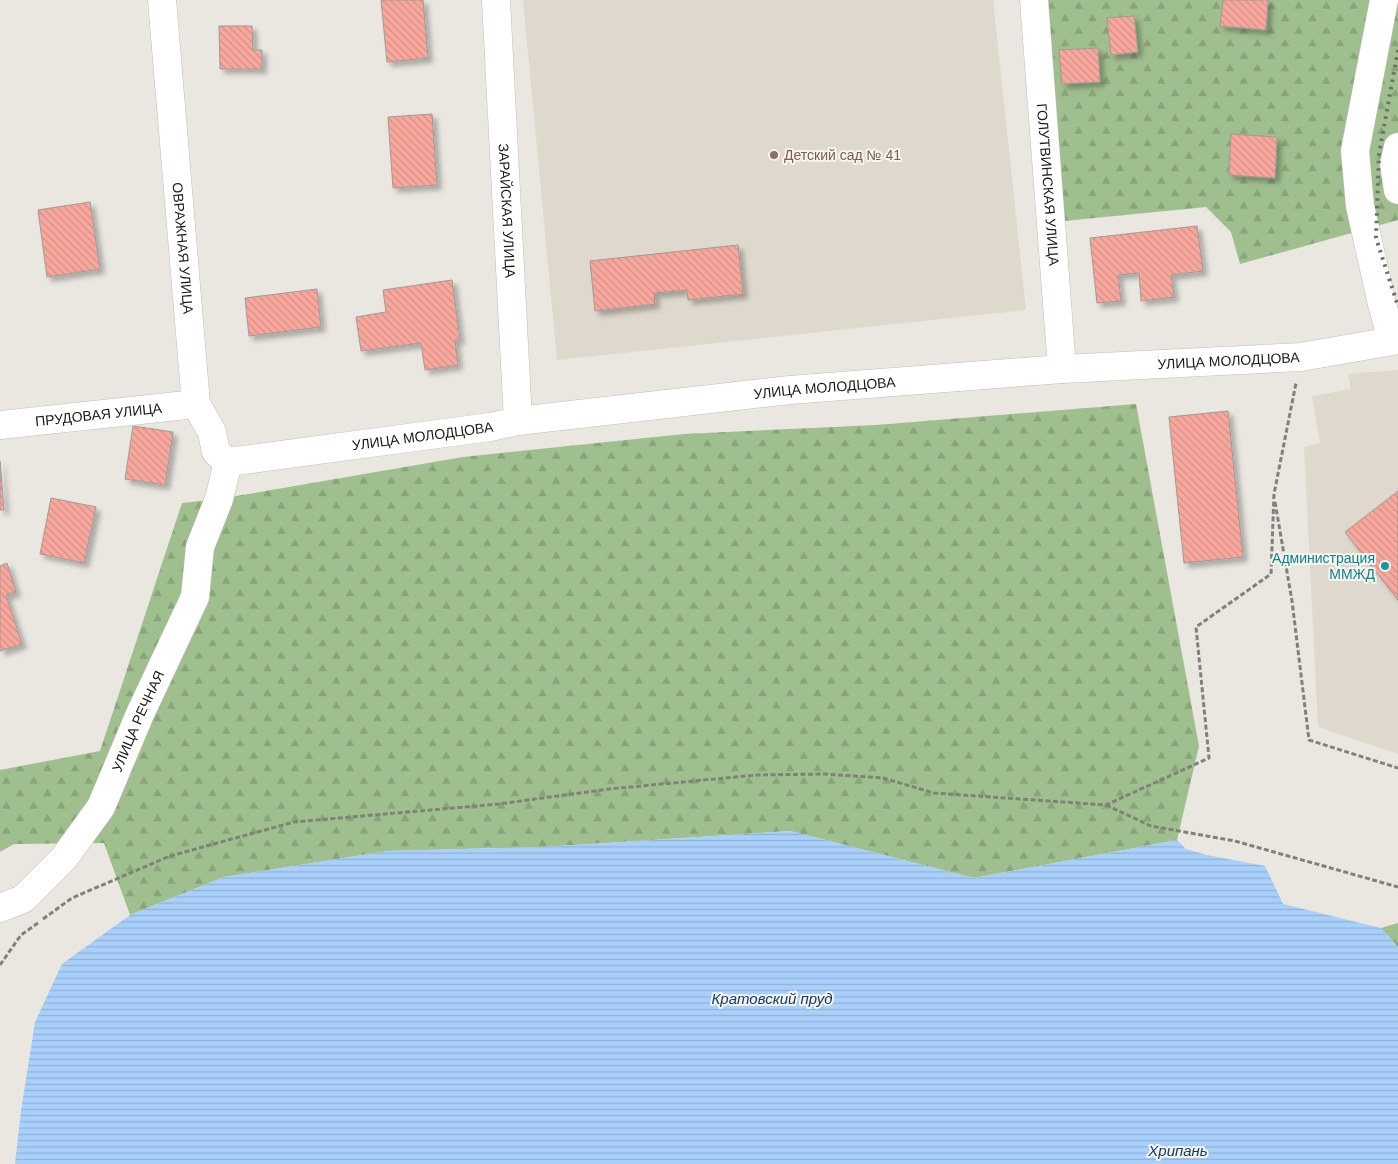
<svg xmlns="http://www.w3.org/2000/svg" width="1398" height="1164" viewBox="0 0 1398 1164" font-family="Helvetica,sans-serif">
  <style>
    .built { fill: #ded9cc }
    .forest { fill: url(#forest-firs) }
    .water { fill: url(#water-rules) }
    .building { fill: url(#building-back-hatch); stroke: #a19998; filter: url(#shadow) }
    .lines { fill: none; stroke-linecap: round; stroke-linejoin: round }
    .minor-casing { stroke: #c1beb8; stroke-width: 29 }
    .path { stroke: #81807b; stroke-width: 3; stroke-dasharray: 5 2.5; stroke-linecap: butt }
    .minor { stroke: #fff; stroke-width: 28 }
    .rail { stroke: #706e6a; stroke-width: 4; stroke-dasharray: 2.5 5; stroke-linecap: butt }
    .education-dot { fill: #8d6e63; stroke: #f7f4ed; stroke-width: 2 }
    .culture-dot { fill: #0f9aa8; stroke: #f7f4ed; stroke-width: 2 }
    .labels { text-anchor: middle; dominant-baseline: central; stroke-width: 4; stroke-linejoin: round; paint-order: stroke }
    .education-label { font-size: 14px; fill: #785e54; stroke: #f7f4ed; text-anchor: start }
    .street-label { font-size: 14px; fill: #1b1a18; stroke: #f7f4ed }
    .culture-label { font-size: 14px; fill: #0d838f; stroke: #f7f4ed; text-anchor: end }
    .water-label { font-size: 15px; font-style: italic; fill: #0e3e6a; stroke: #f7f4ed }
  </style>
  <defs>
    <pattern id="forest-firs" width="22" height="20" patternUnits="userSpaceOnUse" patternTransform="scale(1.25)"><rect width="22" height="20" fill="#a0bf8f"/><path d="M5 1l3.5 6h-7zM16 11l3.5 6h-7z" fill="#89a47b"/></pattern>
    <pattern id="water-rules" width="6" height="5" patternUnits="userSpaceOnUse" patternTransform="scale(1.25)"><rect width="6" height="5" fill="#a9d0fb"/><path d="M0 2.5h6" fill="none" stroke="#91b2d6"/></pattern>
    <pattern id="building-back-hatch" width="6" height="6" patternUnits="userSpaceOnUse" patternTransform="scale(1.25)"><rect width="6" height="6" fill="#f8a79d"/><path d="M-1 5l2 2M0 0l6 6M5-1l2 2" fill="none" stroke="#d48f86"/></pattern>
    <filter id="shadow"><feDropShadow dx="4.5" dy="4.5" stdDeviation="2.5" flood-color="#0004"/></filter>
  </defs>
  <rect width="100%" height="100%" fill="#e9e7e0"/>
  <!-- built -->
  <path class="built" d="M523 0H993L1026 310 557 360Z
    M1398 370V754L1318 727 1304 447 1320 443 1312 396 1351 389 1348 374Z"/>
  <!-- forest -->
  <path class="forest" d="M1021 0H1398V220L1240 264 1231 232 1206 207 1044 223Z
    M1136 404 1199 746 1177 840 974 878 790 831 544 847 388 851 224 877 130 915 104 843 14 844 0 852V770L100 751 182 503 219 499 463 457 684 434 876 425Z
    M1398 923V947L1381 928Z"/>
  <!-- water -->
  <path class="water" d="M790 831 974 878 1177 840 1186 849 1207 855 1265 866 1283 904 1381 928 1398 947V1164H15L21 1111 35 1022 62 964 130 915 224 877 388 851 544 847Z"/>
  <!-- building -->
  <path class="building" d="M381 0H423L428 58 387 62Z
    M1223 0H1268L1266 30 1220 26Z
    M1134 16 1138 52 1111 55 1107 18Z
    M219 26H252L253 50H262V69H220Z
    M1098 48 1100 82 1062 84 1059 50Z
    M432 114 437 185 393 188 388 117Z
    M1231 134 1277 137 1275 178 1229 175Z
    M90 202 100 269 47 277 38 210Z
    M1197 226 1203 271 1171 275 1174 297 1141 301 1139 273 1118 275 1121 301 1097 303 1090 238Z
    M738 245 743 294 688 300 687 290 654 293 655 304 595 311 590 261Z
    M452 280 460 340H455L458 365 425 370 421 343 361 351 356 317 386 312 383 290Z
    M317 289 321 327 249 336 245 298Z
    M1228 411 1243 557 1184 563 1169 417Z
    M133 426 173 432 165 485 125 479Z
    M0 461 4 510H0Z
    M1398 491V600L1345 532Z
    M51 498 96 507 84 563 40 554Z
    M7 563 16 592 6 595 22 644 0 651V566Z"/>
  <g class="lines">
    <defs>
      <g id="minor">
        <path id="s1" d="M162 0 196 404 212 432 216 452 228 462 490 427 518 421 790 390 1062 369 1301 357 1398 340"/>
        <path id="s2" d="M496 0 518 421"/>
        <path id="s3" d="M1034 0 1062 369"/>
        <path d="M1384 0 1355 151 1360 206 1382 304 1392 340"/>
        <path d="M1398 147 1394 164 1398 190"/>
        <path id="s4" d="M0 425 196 404"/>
        <path id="s5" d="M0 908 23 899 64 858 101 807 140 714 195 597 200 547 219 499 228 462"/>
      </g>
    </defs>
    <!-- minor casing -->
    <use href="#minor" class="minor-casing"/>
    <!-- path -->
    <path class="path" d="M1275 502 1292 601 1309 740 1398 768
      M1106 805 1151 826 1235 841 1398 887
      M43 919 72 898 170 856 294 822 499 804 609 789 757 775 825 774 883 778 934 793 1106 805 1209 758 1196 627 1271 574 1274 494 1296 383
      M0 965 21 935 38 923"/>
    <!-- minor -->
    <use href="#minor" class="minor"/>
    <!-- rail -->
    <path class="rail" d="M1398 50 1379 154 1376 238 1398 306"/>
  </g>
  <!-- markers -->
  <circle class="education-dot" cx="774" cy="155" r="5"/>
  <circle class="culture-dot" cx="1385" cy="566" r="5"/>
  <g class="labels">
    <!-- education labels -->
    <g class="education-label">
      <text x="784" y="155">Детский сад № 41</text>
    </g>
    <!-- street labels -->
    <g class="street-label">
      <text stroke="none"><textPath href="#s3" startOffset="185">ГОЛУТВИНСКАЯ УЛИЦА</textPath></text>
      <text stroke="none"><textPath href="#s2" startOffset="211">ЗАРАЙСКАЯ УЛИЦА</textPath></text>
      <text stroke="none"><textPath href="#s1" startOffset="249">ОВРАЖНАЯ УЛИЦА</textPath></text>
      <text stroke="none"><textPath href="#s1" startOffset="1480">УЛИЦА МОЛОДЦОВА</textPath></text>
      <text stroke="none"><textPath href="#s1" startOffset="1075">УЛИЦА МОЛОДЦОВА</textPath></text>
      <text stroke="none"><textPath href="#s4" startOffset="99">ПРУДОВАЯ УЛИЦА</textPath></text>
      <text stroke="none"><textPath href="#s1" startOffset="670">УЛИЦА МОЛОДЦОВА</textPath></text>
      <text stroke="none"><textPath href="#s5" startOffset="239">УЛИЦА РЕЧНАЯ</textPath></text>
    </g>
    <!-- culture labels -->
    <g class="culture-label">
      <text x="1375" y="558">Администрация<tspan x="1375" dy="16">ММЖД</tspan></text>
    </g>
    <!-- water labels -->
    <g class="water-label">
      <text x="772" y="998">Кратовский пруд</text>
      <text x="1178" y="1150">Хрипань</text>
    </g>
  </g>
</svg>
